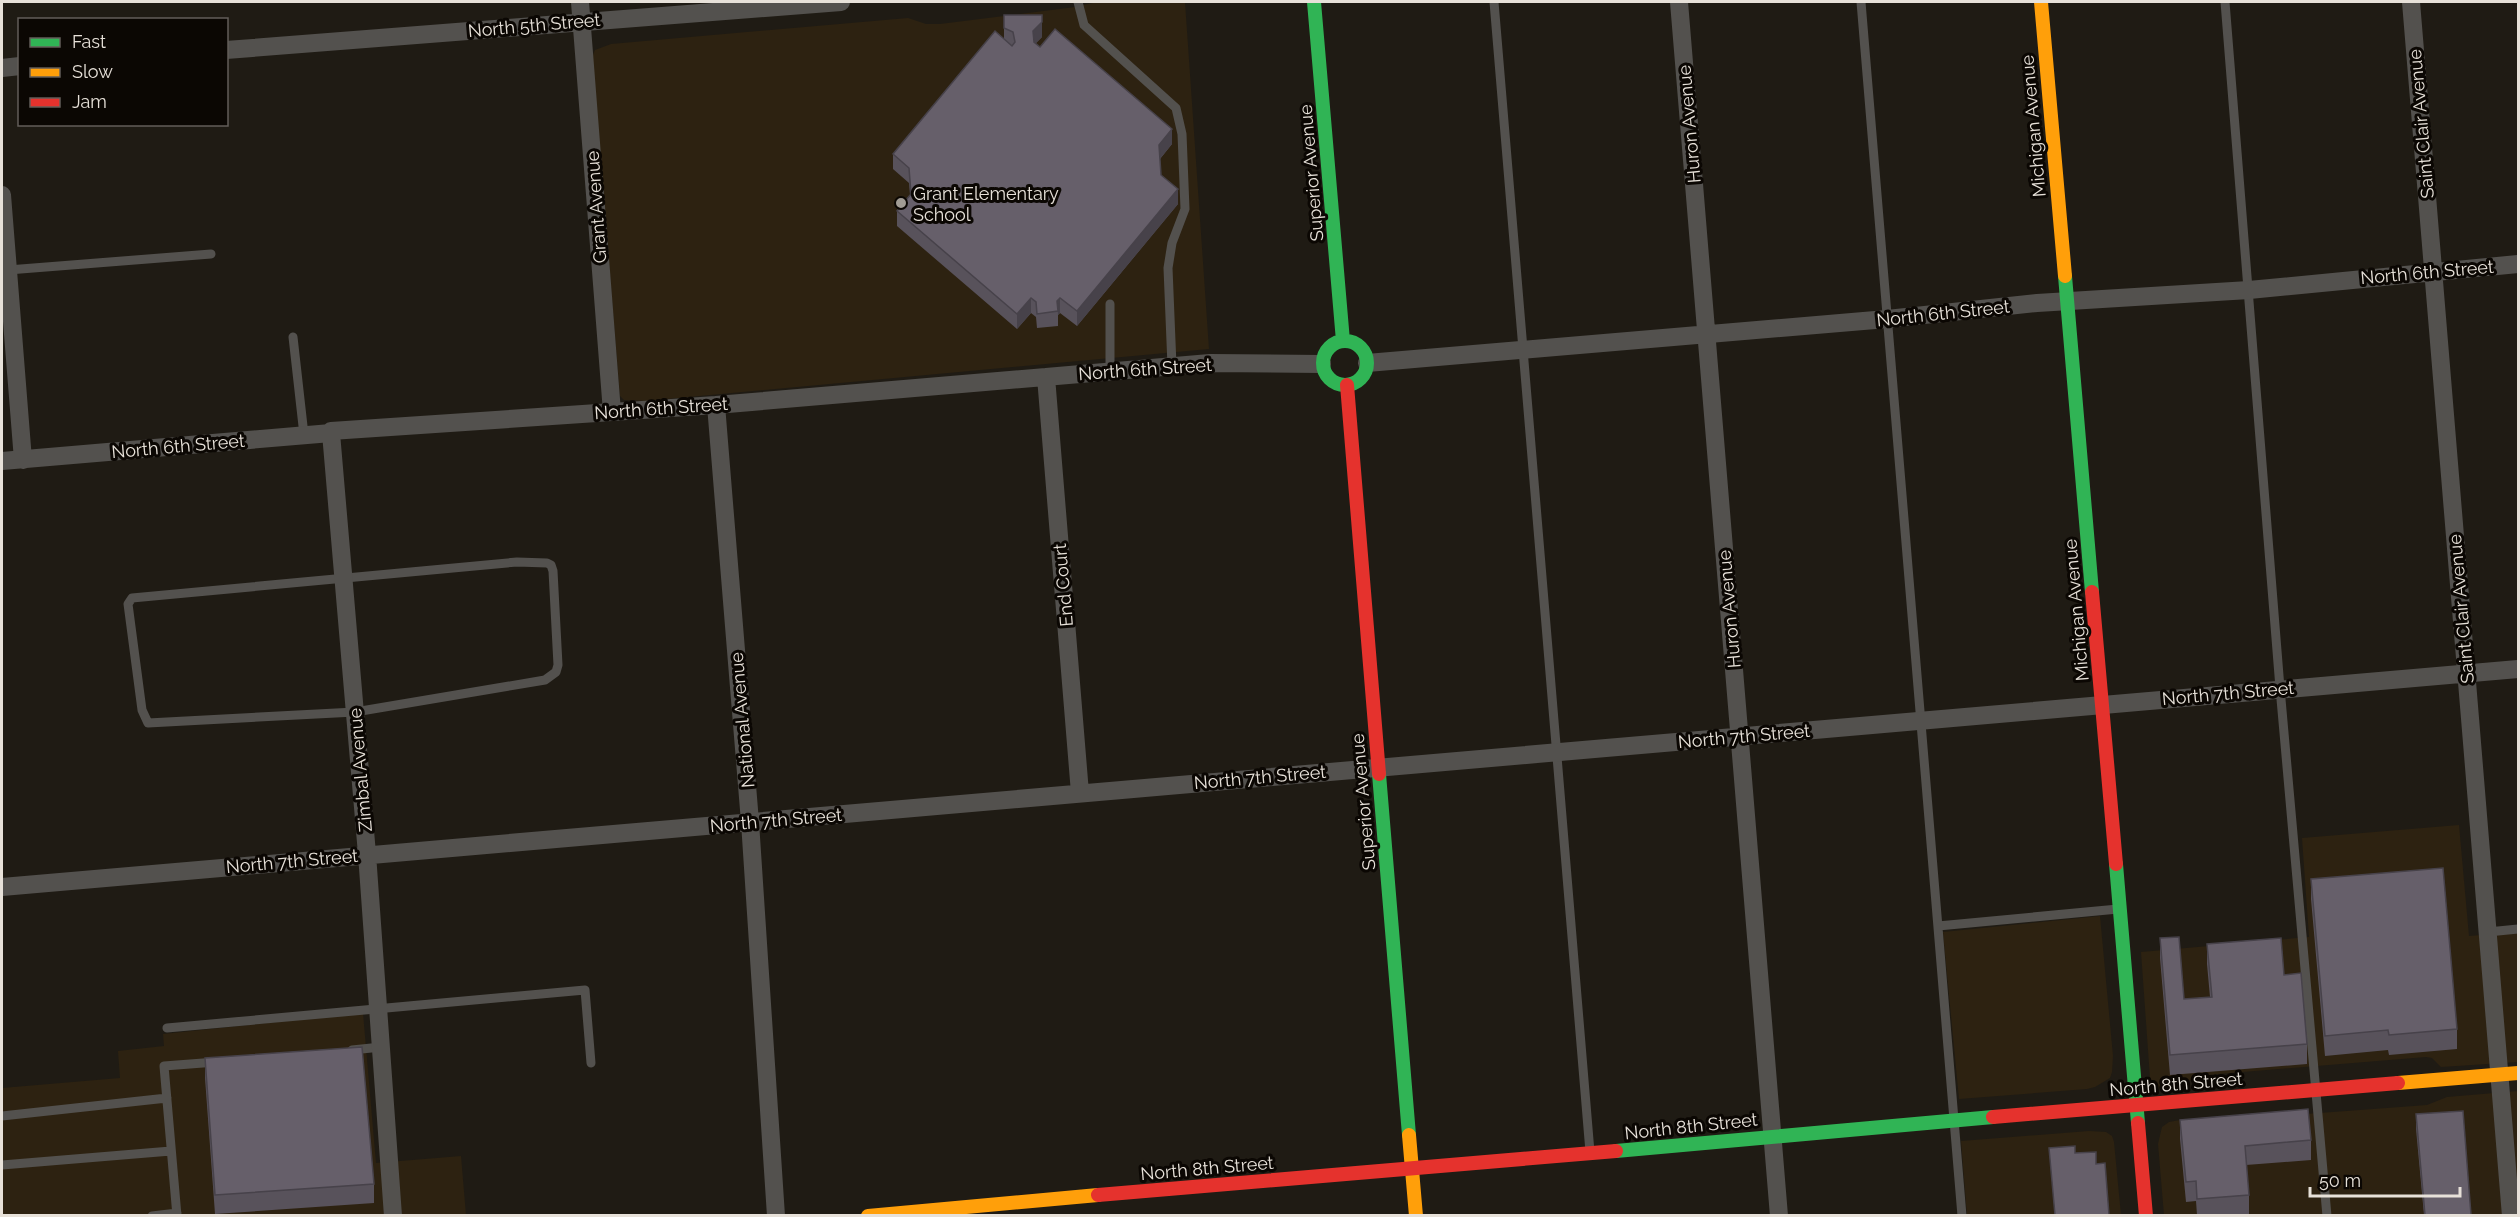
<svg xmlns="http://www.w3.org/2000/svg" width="2520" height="1217" viewBox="0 0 2520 1217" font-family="Raleway,sans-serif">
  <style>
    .built { fill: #2d2211 }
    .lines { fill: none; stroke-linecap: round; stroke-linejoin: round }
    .lane { stroke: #53514e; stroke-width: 9 }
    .street { stroke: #53514e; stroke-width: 18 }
    .fast { stroke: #30b455; stroke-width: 14 }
    .slow { stroke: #ff9f0a; stroke-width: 14 }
    .jam { stroke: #e5322d; stroke-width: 14 }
    .wall { fill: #58525b }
    .shaded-wall { fill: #47424a }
    .building { fill: #665f6a; stroke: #47424a; stroke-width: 1.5 }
    .poi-dot { fill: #a19c94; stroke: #0b0703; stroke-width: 2 }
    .labels { text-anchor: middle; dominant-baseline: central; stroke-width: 6; stroke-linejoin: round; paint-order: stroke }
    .street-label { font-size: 18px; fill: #e7e1d9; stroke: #0b0703 }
    .poi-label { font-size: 18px; fill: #e7e1d9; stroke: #0b0703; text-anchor: start }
  </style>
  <rect width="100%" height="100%" fill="#1f1b14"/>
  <!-- built -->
  <path class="built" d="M1097 2H1185L1209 349 645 401 624 400 620 396 592 57 595 50 611 44 908 18 926 24H940L1075 7Z
    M2459 825 2469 936 2518 932V1062L2441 1067 2432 1058 2426 1057 2206 1075 2195 1077 2172 1092H2163L2155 1086 2150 1078 2141 952 2309 937 2302 838Z
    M2100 916 2113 1056 2112 1072 2110 1078 2095 1087 2087 1089 1959 1099 1943 932Z
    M363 1013 376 1163 461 1156 466 1215 2 1216V1088L120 1078 118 1051 164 1046 163 1034Z
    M2518 1091V1215H2164L2158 1144 2162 1127 2169 1122 2180 1120 2199 1122 2427 1105 2447 1097Z
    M2089 1131 2106 1132 2112 1136 2114 1142 2121 1215H1967L1961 1141Z"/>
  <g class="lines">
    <!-- lane -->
    <path class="lane" d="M1078 2 1084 25 1176 108 1182 134 1185 209 1172 243 1168 268 1172 366
      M1494 2 1590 1152
      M1861 2 1962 1216
      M2225 2 2280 688 2327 1216
      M8 270 211 254
      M293 337 304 435
      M1110 372V304
      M517 562 547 563 551 565 553 571 558 665 556 672 545 680 355 712 148 723 142 710 128 604 132 598Z
      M1938 926 2118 909
      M2488 932 2518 929
      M167 1028 585 990 591 1063
      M352 1050 381 1047
      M2 1116 167 1098
      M2 1165 171 1151
      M152 1216 177 1213
      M177 1216 164 1066 216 1062"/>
    <!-- street -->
    <path class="street" d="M580 2 612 412
      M1679 2 1779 1216
      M2411 2 2511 1216
      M226 50 841 2
      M2 68 20 66
      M2 195 23 460
      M1367 363 1887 319 2037 303 2249 290 2518 264
      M1046 377 1080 793
      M716 405 750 822 776 1216
      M331 433 367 854 393 1216
      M2 461 331 433V431L716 405 1210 363 1322 364
      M2 887 2518 669"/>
    <!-- fast -->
    <path class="fast" d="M1314 2 1343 341
      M2065 276 2092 592
      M1323 363a22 22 0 1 1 44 0a22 22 0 1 1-44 0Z
      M1379 774 1409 1135
      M2116 864 2138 1123
      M1616 1151 1993 1117"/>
    <!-- slow -->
    <path class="slow" d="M2041 2 2065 276
      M2398 1083 2518 1073
      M1409 1135 1416 1216
      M868 1216 1098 1195"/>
    <!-- jam -->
    <path class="jam" d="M1347 385 1379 774
      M2092 592 2116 864
      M1993 1117 2398 1083
      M2138 1123 2146 1216
      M1098 1195 1616 1151"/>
  </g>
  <!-- wall -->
  <path class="wall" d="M1004 15H1042V37L1035 44 1172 144 1160 159 1161 175 1178 204 1077 326 1060 313 1058 315V326L1037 328 1036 317 1031 313 1017 329 897 226V211L910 195 909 183 893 169V154L1004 39Z
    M2311 879 2457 1029V1049L2389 1055 2388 1050 2325 1056 2311 899Z
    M2160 938 2184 999 2210 997 2207 964V944L2284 975 2307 1044V1064L2170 1075 2160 958Z
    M205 1058 374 1184V1203L215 1214 205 1078Z
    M2416 1114 2471 1215H2424L2416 1129Z
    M2180 1120 2311 1140V1160L2246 1165 2249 1195V1215H2197L2196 1201 2186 1202 2180 1139Z"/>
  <!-- shaded-wall -->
  <path class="shaded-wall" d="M1042 22V37L1033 46V31Z
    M1172 129V144L1159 160V145Z
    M1178 189V204L1077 326V311Z
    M1031 298V313L1017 329V314Z
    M1060 298V313L1058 315 1057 301Z"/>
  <!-- building -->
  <path class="building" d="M1004 15H1042V22L1033 31 1034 42 1040 47 1055 29 1172 129 1159 145 1161 175 1178 189 1077 311 1060 298 1057 301 1058 311 1037 314 1036 302 1031 298 1017 314 897 211 911 194 909 168 893 154 995 31 1012 46 1015 42 1013 32 1004 28Z
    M2443 868 2457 1029 2389 1035 2388 1030 2325 1036 2311 879Z
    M2179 937 2184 999 2212 997 2207 944 2281 938 2284 975 2301 973 2307 1044 2170 1055 2160 938Z
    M362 1047 374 1184 215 1195 205 1058Z
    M2308 1109 2311 1140 2245 1146 2249 1195 2197 1199 2196 1181 2186 1182 2180 1120Z
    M2463 1111 2471 1215H2425L2416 1114Z
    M2075 1146V1153L2096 1152V1164L2105 1163 2109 1215H2055L2049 1148Z"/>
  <!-- markers -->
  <circle class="poi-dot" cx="901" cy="203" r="6"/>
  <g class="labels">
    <!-- street labels -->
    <g class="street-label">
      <text transform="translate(534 25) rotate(-5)">North 5th Street</text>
      <text transform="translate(1689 124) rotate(-95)">Huron Avenue</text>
      <text transform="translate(2421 124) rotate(-95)">Saint Clair Avenue</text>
      <text transform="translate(2033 126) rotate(-95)">Michigan Avenue</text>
      <text transform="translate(1311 173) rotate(-95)">Superior Avenue</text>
      <text transform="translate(596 207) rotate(-94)">Grant Avenue</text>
      <text transform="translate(2427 272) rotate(-5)">North 6th Street</text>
      <text transform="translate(1943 313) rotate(-6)">North 6th Street</text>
      <text transform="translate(1145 369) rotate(-4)">North 6th Street</text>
      <text transform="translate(661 408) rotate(-4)">North 6th Street</text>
      <text transform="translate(178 446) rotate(-5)">North 6th Street</text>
      <text transform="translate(1063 585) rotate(-95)">End Court</text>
      <text transform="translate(1729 609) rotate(-95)">Huron Avenue</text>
      <text transform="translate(2461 609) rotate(-95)">Saint Clair Avenue</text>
      <text transform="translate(2076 610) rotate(-95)">Michigan Avenue</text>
      <text transform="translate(2228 693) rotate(-5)">North 7th Street</text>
      <text transform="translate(742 720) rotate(-95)">National Avenue</text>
      <text transform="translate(1744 736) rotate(-5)">North 7th Street</text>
      <text transform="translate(360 770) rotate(-95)">Zimbal Avenue</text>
      <text transform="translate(1260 777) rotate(-5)">North 7th Street</text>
      <text transform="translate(1363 802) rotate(-95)">Superior Avenue</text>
      <text transform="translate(776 820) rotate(-5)">North 7th Street</text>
      <text transform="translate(292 861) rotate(-5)">North 7th Street</text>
      <text transform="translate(2176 1084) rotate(-5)">North 8th Street</text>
      <text transform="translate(1691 1126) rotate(-6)">North 8th Street</text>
      <text transform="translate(1207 1168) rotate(-5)">North 8th Street</text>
    </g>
    <!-- poi labels -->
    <g class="poi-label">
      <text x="913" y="193">Grant Elementary<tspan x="913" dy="21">School</tspan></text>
    </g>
  </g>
  <!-- border -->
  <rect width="2520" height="1217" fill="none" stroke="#e7e1d9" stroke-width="6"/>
  <!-- legend -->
  <rect x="18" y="18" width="210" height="108" fill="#0b0703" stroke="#635e59" stroke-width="1.5"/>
  <rect x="30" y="38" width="30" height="9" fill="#30b455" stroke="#635e59" stroke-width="1.5"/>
  <text x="72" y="48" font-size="18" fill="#e7e1d9">Fast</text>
  <rect x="30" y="68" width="30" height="9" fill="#ff9f0a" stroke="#635e59" stroke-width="1.5"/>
  <text x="72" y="78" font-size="18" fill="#e7e1d9">Slow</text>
  <rect x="30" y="98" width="30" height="9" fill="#e5322d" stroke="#635e59" stroke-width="1.5"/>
  <text x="72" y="108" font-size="18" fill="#e7e1d9">Jam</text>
  <!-- scale -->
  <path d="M2310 1187v9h150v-9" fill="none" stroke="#e7e1d9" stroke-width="3"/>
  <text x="2319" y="1187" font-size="18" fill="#e7e1d9" stroke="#0b0703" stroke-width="4.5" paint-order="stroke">50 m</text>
</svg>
